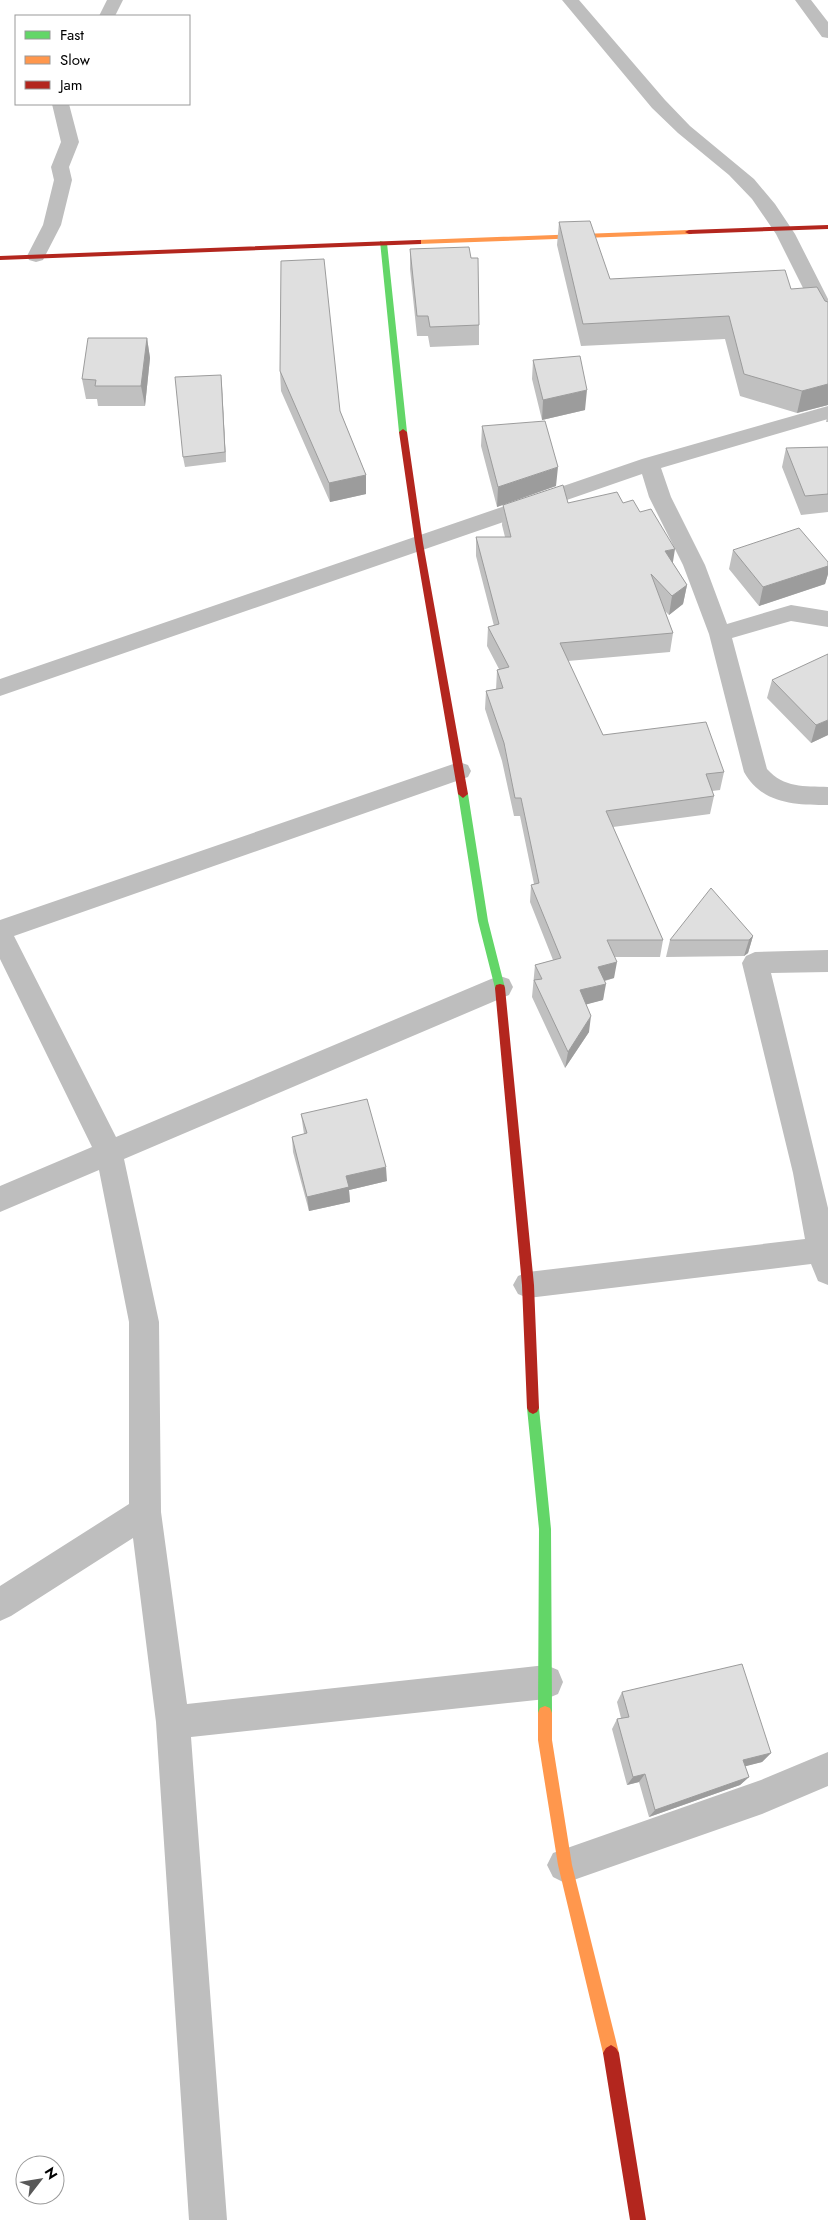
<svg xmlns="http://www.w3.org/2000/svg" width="828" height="2220" viewBox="0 0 828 2220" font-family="Jost,sans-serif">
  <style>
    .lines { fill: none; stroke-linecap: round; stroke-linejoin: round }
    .street { fill: #bebebe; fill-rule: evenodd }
    .fast { fill: #63d668; fill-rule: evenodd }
    .slow { fill: #ff974d; fill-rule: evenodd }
    .jam { fill: #b3261e; fill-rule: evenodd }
    .wall { fill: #c0c0c0 }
    .shaded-wall { fill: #9c9c9c }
    .building { fill: #dfdfdf; stroke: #9c9c9c }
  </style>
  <rect width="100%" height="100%" fill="#fff"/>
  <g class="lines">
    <!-- street -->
    <path class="street" d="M107 0H123L115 16H99Z
      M562 0H579L665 100 690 126 754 179 775 204 795 234 828 299V324L821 322 818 318 776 234 752 199 729 175 678 133 652 108Z
      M795 0H811L828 22V38L822 37Z
      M52 104H69L79 142 69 167 72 180 61 225 45 256 43 260 36 262 29 260 27 256 43 225 54 180 51 167 61 142Z
      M828 406V419L661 468 671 497 705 565 727 624 791 605 828 611V627L791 621 732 638 767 769C784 788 804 786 828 787V805C795 805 762 804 744 772L709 634 683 565 649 497 642 474 0 696V679L642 459Z
      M459 762 468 765 471 771 468 777 14 936 116 1137 491 979 500 976 509 979 513 987 509 995 124 1159 159 1322 161 1512 187 1704 546 1665 558 1670 563 1682 558 1694 546 1699 191 1737 227 2220H189L156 1722 133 1538 11 1616 0 1621V1586L129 1504V1322L99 1170 0 1212V1186L92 1147 0 959V920Z
      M828 950V972L771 973 828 1208V1285L818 1281 811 1264 528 1298 518 1294 513 1285 518 1276 528 1272 805 1239 793 1173 742 963 746 956 755 952Z
      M828 1752V1786L762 1814 565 1883 553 1877 547 1865 553 1853 761 1780Z"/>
    <!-- fast -->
    <path class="fast" d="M380 241 387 243 407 432 403 435 399 432Z
      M463 790 468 794 488 921 505 988 504 991H496L495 988 478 921 458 794Z
      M533 1402 537 1404 539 1408 551 1529 552 1713 550 1718 545 1720 540 1718 538 1713 539 1529 527 1408 529 1404Z"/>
    <!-- slow -->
    <path class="slow" d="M689 230H692V234L418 244 414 242 418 240Z
      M545 1706 550 1708 552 1713V1740L572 1865 619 2053 616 2058 611 2061 606 2058 603 2053 558 1865 538 1740V1713L540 1708Z"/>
    <!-- jam -->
    <path class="jam" d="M828 225V229L689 234 685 232 689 230Z
      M418 240H421V244L0 260V256Z
      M403 429 407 432 423 543 468 794 463 798 458 794 415 543 399 432Z
      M500 984 504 985 505 988 534 1285 539 1408 537 1412 533 1414 529 1412 527 1408 522 1285 495 988 496 985Z
      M611 2045 616 2048 619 2053 646 2220H630L603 2053 606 2048Z"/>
  </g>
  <!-- wall -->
  <path class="wall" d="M559 222 610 279 791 289 828 302V405L797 413 740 396 725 339 581 346 557 245Z
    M410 249 479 325V345L430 347 428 336H417L410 269Z
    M147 338 150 358 145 406H98L97 399H86L82 379Z
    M533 360 585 410 542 420 532 379Z
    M280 371 340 411 366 475V494L330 502 281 391Z
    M221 375 226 462 185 467 183 457Z
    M828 413V422H826Z
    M482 426 556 486 497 507 481 446Z
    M828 447V512L801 515 782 467 786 448Z
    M568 503H623L673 563 687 585 683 604 669 615 665 611 673 633 670 652 568 661 603 735 724 772 720 790 712 791 714 796 710 814 613 827 663 940 660 957H615L614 978 605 981 603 1000 586 1004 589 1032 565 1068 532 997 535 965 553 960 530 902 531 885 534 884 520 816H514L502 761 485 709 486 691 496 690 497 670 499 669 487 646 488 627 494 626 476 556V537H505L502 525 503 505Z
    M733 550 828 562V574L825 584 759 606 729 569Z
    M772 680 828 735 811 743 767 698Z
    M753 936 748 953 744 956 666 957 670 940Z
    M301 1114 387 1181 349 1190 350 1202 309 1211 293 1152 292 1137 304 1134Z
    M622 1692 771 1753 762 1762 745 1766 749 1777 740 1785 649 1817 639 1782 627 1785 612 1729 617 1719 621 1718 617 1702Z"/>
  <!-- shaded-wall -->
  <path class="shaded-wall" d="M147 338 150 358 145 406 141 386Z
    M221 375 222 386 226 462 225 452Z
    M828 384V405L797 413 802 391Z
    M587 390 585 410 542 420 543 400Z
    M558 467 556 486 497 507 498 487Z
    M366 475V494L330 502 329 483Z
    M675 549 672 568 665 551Z
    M828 566V574L825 584 759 606 763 587Z
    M687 585 683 604 669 615 672 596Z
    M828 720V735L811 743 816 725Z
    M753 936 748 953 744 956 749 940Z
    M617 962 614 978 595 983 598 967Z
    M606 984 603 1000 577 1007 580 990Z
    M591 1016 589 1032 565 1068 568 1052Z
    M386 1167 387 1181 349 1190 350 1202 309 1211 307 1197 346 1176Z
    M771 1753 762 1762 735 1769 743 1760Z
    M645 1774 639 1782 627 1785 633 1777Z
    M749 1777 740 1785 649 1817 655 1810Z"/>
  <!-- building -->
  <path class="building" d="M590 221 610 279 785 270 791 289 817 287 825 301 828 302V384L802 391 744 374 729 316 583 324 559 222Z
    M469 247 471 258H478L479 325 430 327 428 316H417L410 249Z
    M324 259 340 411 366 475 329 483 280 371 281 261Z
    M88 338H147L141 386H95L96 380 82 379Z
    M580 356 587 390 543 400 533 360Z
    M221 375 225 452 183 457 175 377Z
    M545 421 558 467 498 487 482 426Z
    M828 447V494L805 496 786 448Z
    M563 485 568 503 617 492 623 503 633 500 640 512 651 509 675 549 665 551 687 585 672 596 651 574 673 633 560 643 603 735 706 722 724 772 706 774 714 796 606 811 663 940H607L617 962 598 967 606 984 580 990 591 1016 568 1052 534 980 542 979 535 965 561 958 531 885 539 883 521 798H515L504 743 486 691 503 688 497 670 509 667 488 627 499 624 476 537H511L503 505Z
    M799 528 828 562V566L763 587 733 550Z
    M828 654V720L816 725 772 680Z
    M711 888 753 936 749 940H670Z
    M367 1099 386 1167 346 1176 349 1187 307 1197 292 1137 307 1133 301 1114Z
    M742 1664 771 1753 743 1760 749 1777 655 1810 645 1774 633 1777 617 1719 629 1717 622 1692Z"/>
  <!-- legend -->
  <rect x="15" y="15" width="175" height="90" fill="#ffffff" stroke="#999999"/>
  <rect x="25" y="31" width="25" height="8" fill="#63d668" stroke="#999999"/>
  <text x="60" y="40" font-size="15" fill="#000000">Fast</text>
  <rect x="25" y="56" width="25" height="8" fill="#ff974d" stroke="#999999"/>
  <text x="60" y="65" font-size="15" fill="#000000">Slow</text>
  <rect x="25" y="81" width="25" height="8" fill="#b3261e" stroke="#999999"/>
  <text x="60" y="90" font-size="15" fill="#000000">Jam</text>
  <!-- north arrow -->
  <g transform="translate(40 2180) rotate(59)"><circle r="24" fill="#ffffff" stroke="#999999"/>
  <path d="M0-4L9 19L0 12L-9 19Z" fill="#595959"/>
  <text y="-8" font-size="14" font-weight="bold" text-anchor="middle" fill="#000000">N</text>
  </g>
</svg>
